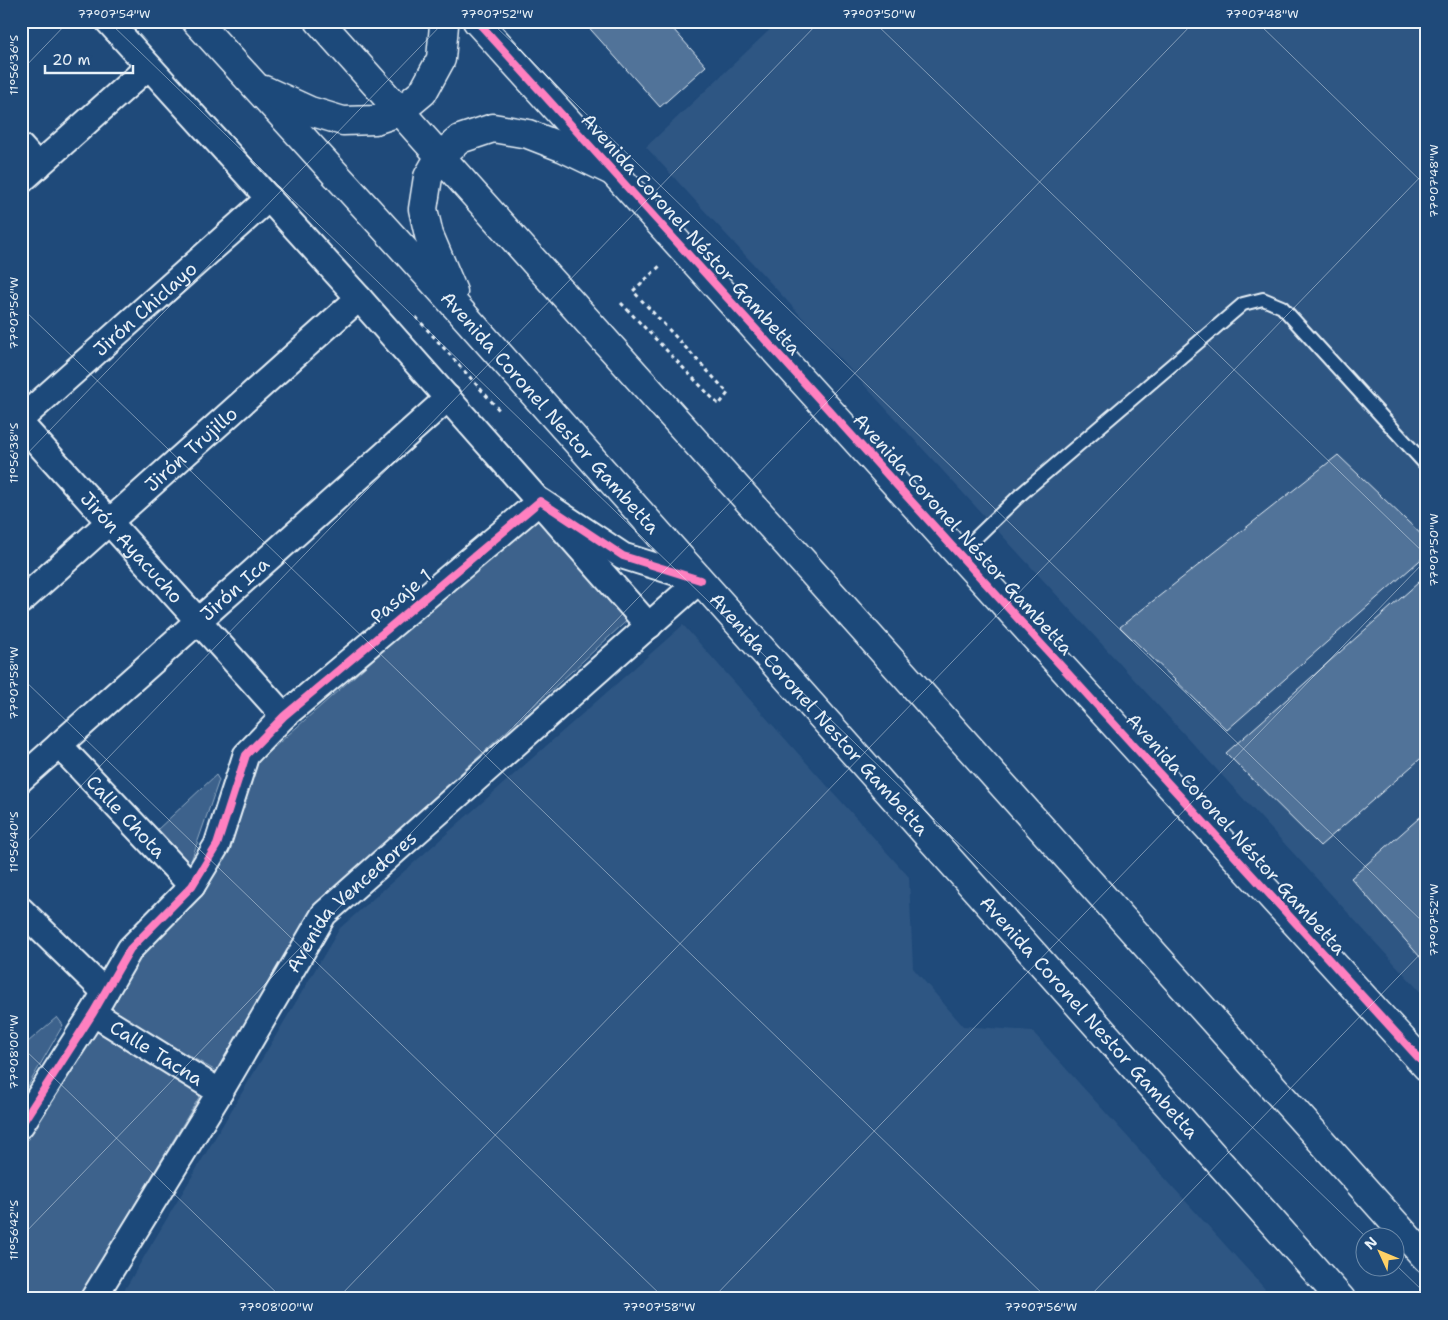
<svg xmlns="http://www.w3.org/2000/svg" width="1448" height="1320" viewBox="0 0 1448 1320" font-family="'Shantell Sans',sans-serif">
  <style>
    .built { fill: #2e5683 }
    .green { fill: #3c628c; stroke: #92aac2 }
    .building { fill: #517399; stroke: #e8f1f8 }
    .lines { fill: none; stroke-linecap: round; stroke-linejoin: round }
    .service-casing { stroke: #e8f1f8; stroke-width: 16 }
    .minor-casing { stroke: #e8f1f8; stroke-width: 29 }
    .tertiary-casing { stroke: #e8f1f8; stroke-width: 31 }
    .trunk-casing { stroke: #e8f1f8; stroke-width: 31 }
    .path { stroke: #e8f1f8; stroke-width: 3; stroke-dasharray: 4 4; stroke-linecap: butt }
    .service { stroke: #1f4a7a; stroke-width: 12 }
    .minor { stroke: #1f4a7a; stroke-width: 25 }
    .tertiary { stroke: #1f4a7a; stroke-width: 28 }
    .trunk { stroke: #1f4a7a; stroke-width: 28 }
    .cycleway-casing { stroke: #1f4a7a; stroke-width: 11 }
    .cycleway { stroke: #ff80c0; stroke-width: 8 }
    .ticks { fill: none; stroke: #e8f1f8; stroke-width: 1; stroke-opacity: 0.45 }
    .labels { text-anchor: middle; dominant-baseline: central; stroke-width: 4; stroke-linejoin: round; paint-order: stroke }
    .street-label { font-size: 19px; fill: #e8f1f8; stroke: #1f4a7a }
    .neatline { fill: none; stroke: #e8f1f8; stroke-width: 2 }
    .ticks-label { font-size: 12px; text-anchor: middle; fill: #e8f1f8 }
  </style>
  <rect width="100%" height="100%" fill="#1f4a7a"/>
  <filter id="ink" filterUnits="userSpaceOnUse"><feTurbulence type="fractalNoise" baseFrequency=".02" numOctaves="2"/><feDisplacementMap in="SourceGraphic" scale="10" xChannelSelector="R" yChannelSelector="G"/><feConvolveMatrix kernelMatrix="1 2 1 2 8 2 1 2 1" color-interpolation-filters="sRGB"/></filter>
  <g filter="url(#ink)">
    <!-- built -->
    <path class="built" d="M779 21H1427V999L646 147Z
      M683 625 909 877 913 968 963 1026 1032 1031 1274 1299H119L340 928Z"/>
    <!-- green -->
    <path class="green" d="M537 515 633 615 316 906 216 1071 106 1008 135 951 208 885 218 870 254 765Z
      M216 775 219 780 190 864 158 829Z
      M57 1017 63 1025 25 1091 21 1087V1048Z
      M94 1029 204 1089 78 1299H21V1145L29 1138Z"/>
    <!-- building -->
    <path class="building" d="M583 21H666L706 66 660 107Z
      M1338 455 1427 540V554L1227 730 1120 627Z
      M1427 575V753L1320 846 1226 753Z
      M1427 811V965L1351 878Z"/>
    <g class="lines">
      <defs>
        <path id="service" d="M959 554 1020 495 1243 304 1263 299 1282 307 1427 466"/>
        <g id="minor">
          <path d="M108 21 359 298 649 626"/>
          <path d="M21 147 38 166"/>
          <path d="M21 181 148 67"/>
          <path id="s1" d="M21 419 269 198"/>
          <path id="s2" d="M21 424 284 716"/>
          <path id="s3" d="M21 601 359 298"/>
          <path id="s4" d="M59 745 192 886"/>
          <path id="s5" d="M21 779 448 398"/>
          <path d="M21 910 105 992"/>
          <path id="s6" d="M93 1013 220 1092"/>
          <path d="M21 1125 93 1013 130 949 192 886 217 845 246 755 284 716 540 501 623 556 700 580"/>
          <path id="s7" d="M93 1299 220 1092 324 914 700 580"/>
        </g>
        <path id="tertiary" d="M477 21 959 554 1427 1067"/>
        <g id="trunk">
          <path id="s8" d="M196 21 462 313 1341 1299"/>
          <path d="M319 21 1427 1259"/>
          <path d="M264 90 310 111 343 121 375 120 399 112 423 92 441 59 444 25 442 21"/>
          <path d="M453 292 429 235 423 209 428 177 440 156 460 139 493 128 528 134 564 148 612 171"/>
        </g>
      </defs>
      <!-- service casing -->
      <use href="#service" class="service-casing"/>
      <!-- minor casing -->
      <use href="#minor" class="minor-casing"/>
      <!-- tertiary casing -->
      <use href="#tertiary" class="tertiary-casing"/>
      <!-- trunk casing -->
      <use href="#trunk" class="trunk-casing"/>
      <!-- path -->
      <path class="path" d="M621 303 719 405 728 393 633 291 661 265
        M416 317 501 412"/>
      <!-- service -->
      <use href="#service" class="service"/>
      <!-- minor -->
      <use href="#minor" class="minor"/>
      <!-- tertiary -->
      <use href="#tertiary" class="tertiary"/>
      <!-- trunk -->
      <use href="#trunk" class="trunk"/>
      <defs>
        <path id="cycleway" d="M477 21 959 554 1427 1067
          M21 1125 93 1013 130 949 192 886 217 845 246 755 284 716 540 501 623 556 700 580"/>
      </defs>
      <!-- cycleway casing -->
      <use href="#cycleway" class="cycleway-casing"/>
      <!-- cycleway -->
      <use href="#cycleway" class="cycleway"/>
    </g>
  </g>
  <!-- ticks -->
  <path class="ticks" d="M108 21 1367 1238M490 21 1427 926M873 21 1427 556M1256 21 1427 187M21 71 69 21M21 307 1048 1299M21 460 445 21M21 677 665 1299M21 848 820 21M21 1046 283 1299M21 1237 1195 21M1396 1265 1427 1295M337 1299 1427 170M712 1299 1427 559M1087 1299 1427 947"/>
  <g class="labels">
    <!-- street labels -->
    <g class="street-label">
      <text transform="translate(691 234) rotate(48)">Avenida Coronel Néstor Gambetta</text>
      <text stroke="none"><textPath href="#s1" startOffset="166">Jirón Chiclayo</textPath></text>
      <text stroke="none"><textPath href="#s8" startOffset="528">Avenida Coronel Nestor Gambetta</textPath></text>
      <text stroke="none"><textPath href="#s3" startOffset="228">Jirón Trujillo</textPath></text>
      <text transform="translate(963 534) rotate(48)">Avenida Coronel Néstor Gambetta</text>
      <text stroke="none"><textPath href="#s2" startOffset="166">Jirón Ayacucho</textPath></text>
      <text stroke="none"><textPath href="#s5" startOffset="286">Jirón Ica</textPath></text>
      <text transform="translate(401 596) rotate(-40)">Pasaje 1</text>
      <text stroke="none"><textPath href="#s8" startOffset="932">Avenida Coronel Nestor Gambetta</textPath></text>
      <text stroke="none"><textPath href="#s4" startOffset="98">Calle Chota</textPath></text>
      <text transform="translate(1236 834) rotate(48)">Avenida Coronel Néstor Gambetta</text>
      <text stroke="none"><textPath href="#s7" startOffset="476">Avenida Vencedores</textPath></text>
      <text stroke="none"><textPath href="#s8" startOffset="1338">Avenida Coronel Nestor Gambetta</textPath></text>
      <text stroke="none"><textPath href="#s6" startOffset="75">Calle Tacna</textPath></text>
    </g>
  </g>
  <!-- margin -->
  <rect width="1448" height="1320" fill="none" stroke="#1f4a7a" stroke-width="55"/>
  <!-- north arrow -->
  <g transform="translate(1380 1252) rotate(314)"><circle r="24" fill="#1f4a7a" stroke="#6f8dac"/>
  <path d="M0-4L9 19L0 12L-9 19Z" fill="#ffd166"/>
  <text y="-8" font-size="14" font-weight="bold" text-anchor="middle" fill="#e8f1f8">N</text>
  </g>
  <!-- scale -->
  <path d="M45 65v8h88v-8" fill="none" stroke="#e8f1f8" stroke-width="2.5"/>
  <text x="52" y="65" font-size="15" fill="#e8f1f8" stroke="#1f4a7a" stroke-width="4" paint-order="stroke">20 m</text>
  <rect x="28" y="28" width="1392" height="1264" class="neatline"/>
  <g class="ticks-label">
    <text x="114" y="18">77°07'54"W</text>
    <text x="497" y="18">77°07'52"W</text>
    <text x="879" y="18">77°07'50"W</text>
    <text x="1262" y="18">77°07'48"W</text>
    <text transform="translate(14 65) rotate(-90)" y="4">11°56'36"S</text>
    <text transform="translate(1434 181) rotate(-90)" y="4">77°07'48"W</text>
    <text transform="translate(14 313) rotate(-90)" y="4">77°07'56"W</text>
    <text transform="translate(14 453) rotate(-90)" y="4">11°56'38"S</text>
    <text transform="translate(1434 550) rotate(-90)" y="4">77°07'50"W</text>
    <text transform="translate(14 683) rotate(-90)" y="4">77°07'58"W</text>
    <text transform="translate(14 842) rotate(-90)" y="4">11°56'40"S</text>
    <text transform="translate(1434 920) rotate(-90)" y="4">77°07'52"W</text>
    <text transform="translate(14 1052) rotate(-90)" y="4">77°08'00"W</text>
    <text transform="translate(14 1230) rotate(-90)" y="4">11°56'42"S</text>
    <text x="276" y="1311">77°08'00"W</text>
    <text x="659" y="1311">77°07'58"W</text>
    <text x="1041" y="1311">77°07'56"W</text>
  </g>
</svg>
